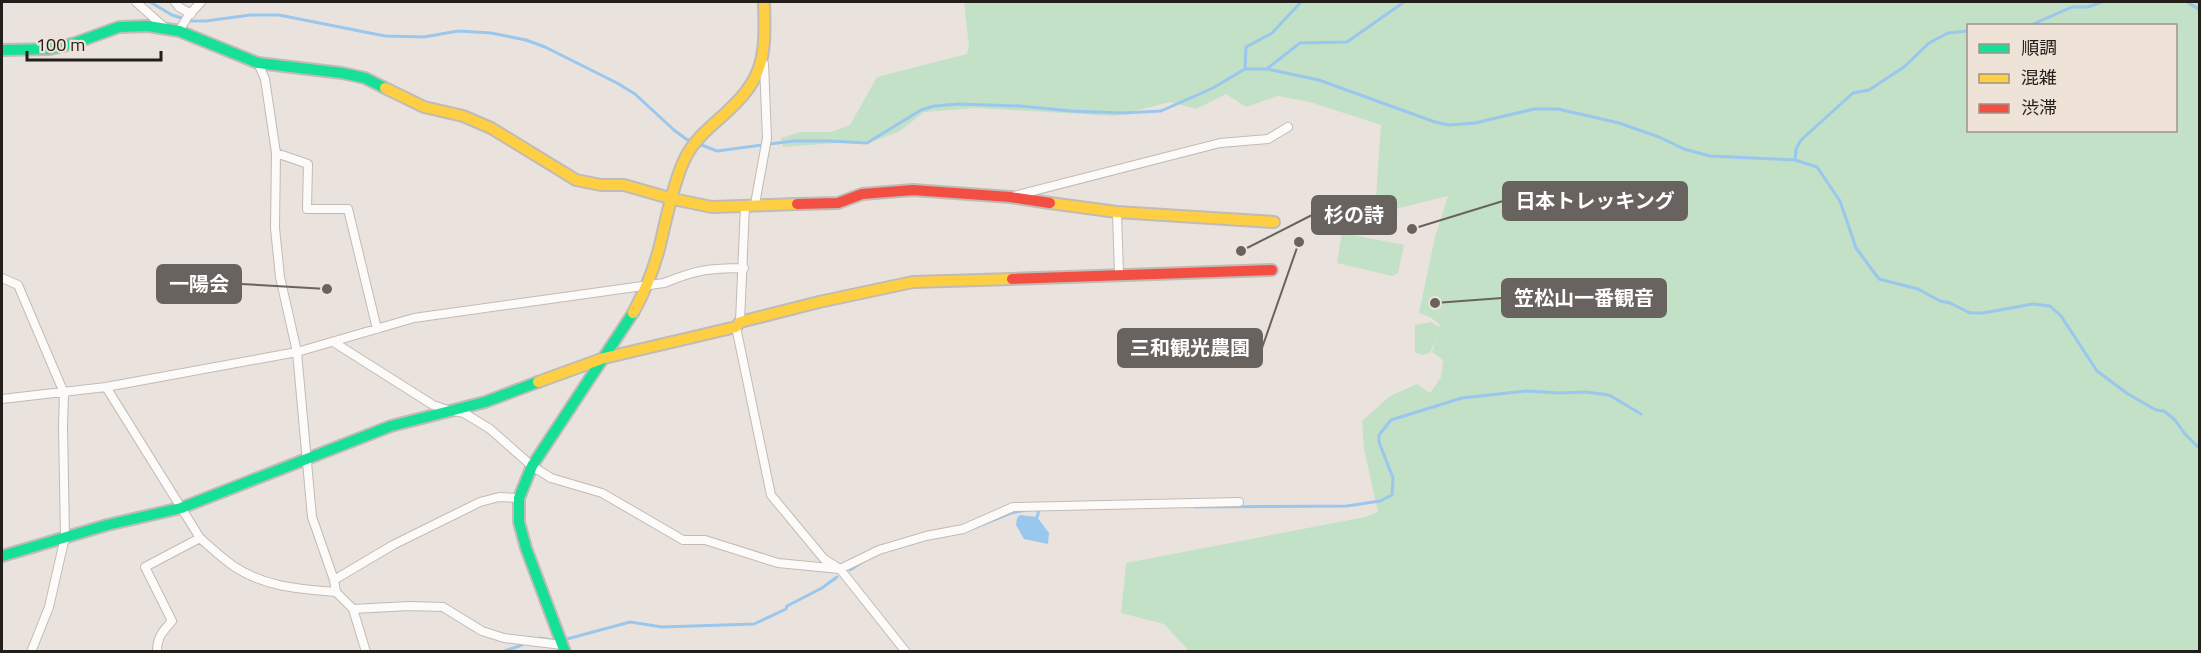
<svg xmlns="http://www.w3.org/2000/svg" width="2201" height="653" viewBox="0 0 2201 653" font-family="'Titillium Web','Noto Sans JP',sans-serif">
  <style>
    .green { fill: #c2e1c6; fill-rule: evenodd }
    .water { fill: #9ac7ee }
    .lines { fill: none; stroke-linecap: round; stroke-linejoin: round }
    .stream { stroke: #9ac7ee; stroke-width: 3 }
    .street-casing { stroke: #c0bbb6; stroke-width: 10 }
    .fast-casing { stroke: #c0bbb6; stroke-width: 14 }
    .slow-casing { stroke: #c0bbb6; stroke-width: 14 }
    .jam-casing { stroke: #c0bbb6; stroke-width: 14 }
    .street { stroke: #fcfbfa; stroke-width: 8 }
    .fast { stroke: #16e098; stroke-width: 10 }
    .slow { stroke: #ffcf43; stroke-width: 10 }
    .jam { stroke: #f24e42; stroke-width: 10 }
    .leader { fill: none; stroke: #68635e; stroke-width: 2 }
    .callout-dot { fill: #68635e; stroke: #efe3d8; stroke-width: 2 }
    .callout { fill: #68635e; stroke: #68635e; stroke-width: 2 }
    .callout-label { font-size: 20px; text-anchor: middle; font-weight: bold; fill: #fff }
  </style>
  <rect width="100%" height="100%" fill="#eae3dd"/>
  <!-- green -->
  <path class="green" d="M964 2H2199V651H1189L1164 624 1121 613 1126 563 1365 517 1378 512 1364 449 1362 421 1390 396 1417 384 1430 393 1441 377 1443 360 1432 352 1437 336 1430 353 1422 355 1415 352V325L1431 322 1439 327 1440 325 1430 317 1419 313 1435 237 1448 196 1375 214 1381 125 1310 102 1278 96 1246 107 1226 94 1196 109 1170 102 1115 116 976 108 924 112 900 131 877 140 783 147 781 138 799 132H831L850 125 877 77 967 54 969 46ZM1968 26H2176V130H1968Z
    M1342 233 1404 245 1398 273 1392 276 1337 263Z"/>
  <!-- water -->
  <path class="water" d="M1020 515 1037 517 1049 533 1048 544 1024 539 1016 525 1017 518Z"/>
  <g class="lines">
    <!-- stream -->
    <path class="stream" d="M150 2 172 15 191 21H206L250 15H279L385 36 424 37 458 31 491 33 526 40 545 47 617 83 635 94 674 130 686 139 717 151 793 141H829L867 143 921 110 934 106 959 104 1020 106 1071 111 1124 113 1161 111 1213 88 1245 69H1267L1319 80 1435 122 1449 125 1475 123 1534 109H1558L1619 123 1659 137 1684 149 1710 156 1795 160 1817 167 1840 201 1856 248 1879 279 1918 289 1940 301 1950 303 1970 313H1983L2033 304 2050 306 2061 316 2097 371 2128 394 2156 410 2164 411 2175 420 2185 434 2200 449
      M2187 2 2200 10
      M2029 26 2072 7H2088L2102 2
      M1268 68 1300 43 1347 42 1404 2
      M1245 69 1246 47 1272 33 1301 2
      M1795 160 1796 149 1801 140 1853 93 1869 90 1904 67 1929 43 1948 33 1968 31
      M1194 507 1347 506 1380 501 1392 495 1393 478 1379 442V435L1391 420 1462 398 1527 391 1560 393 1586 392 1609 395 1641 414
      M1037 517 1039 510
      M976 527 1011 513 1026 510
      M850 570 864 561
      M540 638 551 640
      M567 639 630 622 662 627 754 624 786 609 787 606 822 588 837 577
      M502 652 522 645"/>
    <defs>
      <path id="street" d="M136 2 164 27
        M175 2 179 7 191 14
        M179 31 188 16 201 2
        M258 63 265 79 276 153 275 228 280 277 297 352 312 517 334 580 336 592 353 609 366 652
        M276 153 308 164 307 209H348L377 329
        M1014 196 1220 143 1268 139 1288 127
        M755 204 767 138 764 64
        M1117 212 1119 274
        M2 278 18 285 64 393 63 426 65 537 49 607 31 652
        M740 322 745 205
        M736 327 771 495 824 559 840 569 906 652
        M335 343 433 405 448 410 464 413 490 429 532 466 551 478 602 493 683 540H705L778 563 840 569 879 550 926 536 963 529 1013 507 1239 502
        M106 387 200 538C210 547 221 557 232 565 263 587 300 589 336 592
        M2 399 106 387 297 352 414 318 664 283C696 270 709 268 744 268
        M334 580 393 545 480 502 499 497 519 498
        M353 609 409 606 443 607 482 631 504 638 562 645
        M157 652C157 637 163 631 172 621L145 567 200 538"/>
      <path id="fast" d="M2 50 50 49 75 43 119 27 148 26 179 31 258 63 342 73 365 78 385 88
        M2 556 107 525 181 508 391 426 485 402 538 382
        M565 652 526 548 519 522V498L532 466 633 313"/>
      <path id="slow" d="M385 88 424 107 463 116 491 128 576 180 601 185H624L673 199 712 207 797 204
        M1050 203 1117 212 1274 222
        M633 313C644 293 653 272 659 249 666 221 671 192 682 165 690 145 703 133 719 119 764 80 766 60 764 2
        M538 382 604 358 736 327 740 322 819 302 913 282 1012 279"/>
      <path id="jam" d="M797 204 838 203 862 194 913 190 1010 197 1050 203
        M1012 279 1272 270"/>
    </defs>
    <!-- street casing -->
    <use href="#street" class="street-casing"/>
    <!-- fast casing -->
    <use href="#fast" class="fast-casing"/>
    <!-- slow casing -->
    <use href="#slow" class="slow-casing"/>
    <!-- jam casing -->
    <use href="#jam" class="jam-casing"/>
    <!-- street -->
    <use href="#street" class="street"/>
    <!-- fast -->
    <use href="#fast" class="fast"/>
    <!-- slow -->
    <use href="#slow" class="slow"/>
    <!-- jam -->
    <use href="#jam" class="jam"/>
  </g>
  <!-- callouts -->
  <path class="leader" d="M1412 229L1503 201M1241 251L1312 215M327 289L241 284M1435 303L1502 298M1299 242L1262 348"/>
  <g class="callout-dot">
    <circle cx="1412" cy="229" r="6"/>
    <circle cx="1241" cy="251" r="6"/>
    <circle cx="327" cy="289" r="6"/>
    <circle cx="1435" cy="303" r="6"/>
    <circle cx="1299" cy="242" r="6"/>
  </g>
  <g class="callout">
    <rect x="1503" y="182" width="184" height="38" rx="6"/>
    <rect x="1312" y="196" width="84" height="38" rx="6"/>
    <rect x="157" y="265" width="84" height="38" rx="6"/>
    <rect x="1502" y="279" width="164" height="38" rx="6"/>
    <rect x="1118" y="329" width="144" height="38" rx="6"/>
  </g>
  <g class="callout-label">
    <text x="1595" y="208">日本トレッキング</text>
    <text x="1354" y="222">杉の詩</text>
    <text x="199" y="291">一陽会</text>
    <text x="1584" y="305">笠松山一番観音</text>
    <text x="1190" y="355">三和観光農園</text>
  </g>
  <!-- border -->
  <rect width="2201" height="653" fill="none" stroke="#221e1a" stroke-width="6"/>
  <!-- legend -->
  <rect x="1967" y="24" width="210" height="108" fill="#efe3d8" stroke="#9d948c" stroke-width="1.5"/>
  <rect x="1979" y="44" width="30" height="9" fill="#16e098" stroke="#9d948c" stroke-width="1.5"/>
  <text x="2021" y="54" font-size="18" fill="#221e1a">順調</text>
  <rect x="1979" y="74" width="30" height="9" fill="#ffcf43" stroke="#9d948c" stroke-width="1.5"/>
  <text x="2021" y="84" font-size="18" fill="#221e1a">混雑</text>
  <rect x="1979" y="104" width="30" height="9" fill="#f24e42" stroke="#9d948c" stroke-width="1.5"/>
  <text x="2021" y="114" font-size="18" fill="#221e1a">渋滞</text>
  <!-- scale -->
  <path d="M27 51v9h134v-9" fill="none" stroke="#221e1a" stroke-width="3"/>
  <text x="36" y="51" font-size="18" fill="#221e1a" stroke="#efe3d8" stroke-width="4.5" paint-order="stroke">100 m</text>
</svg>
